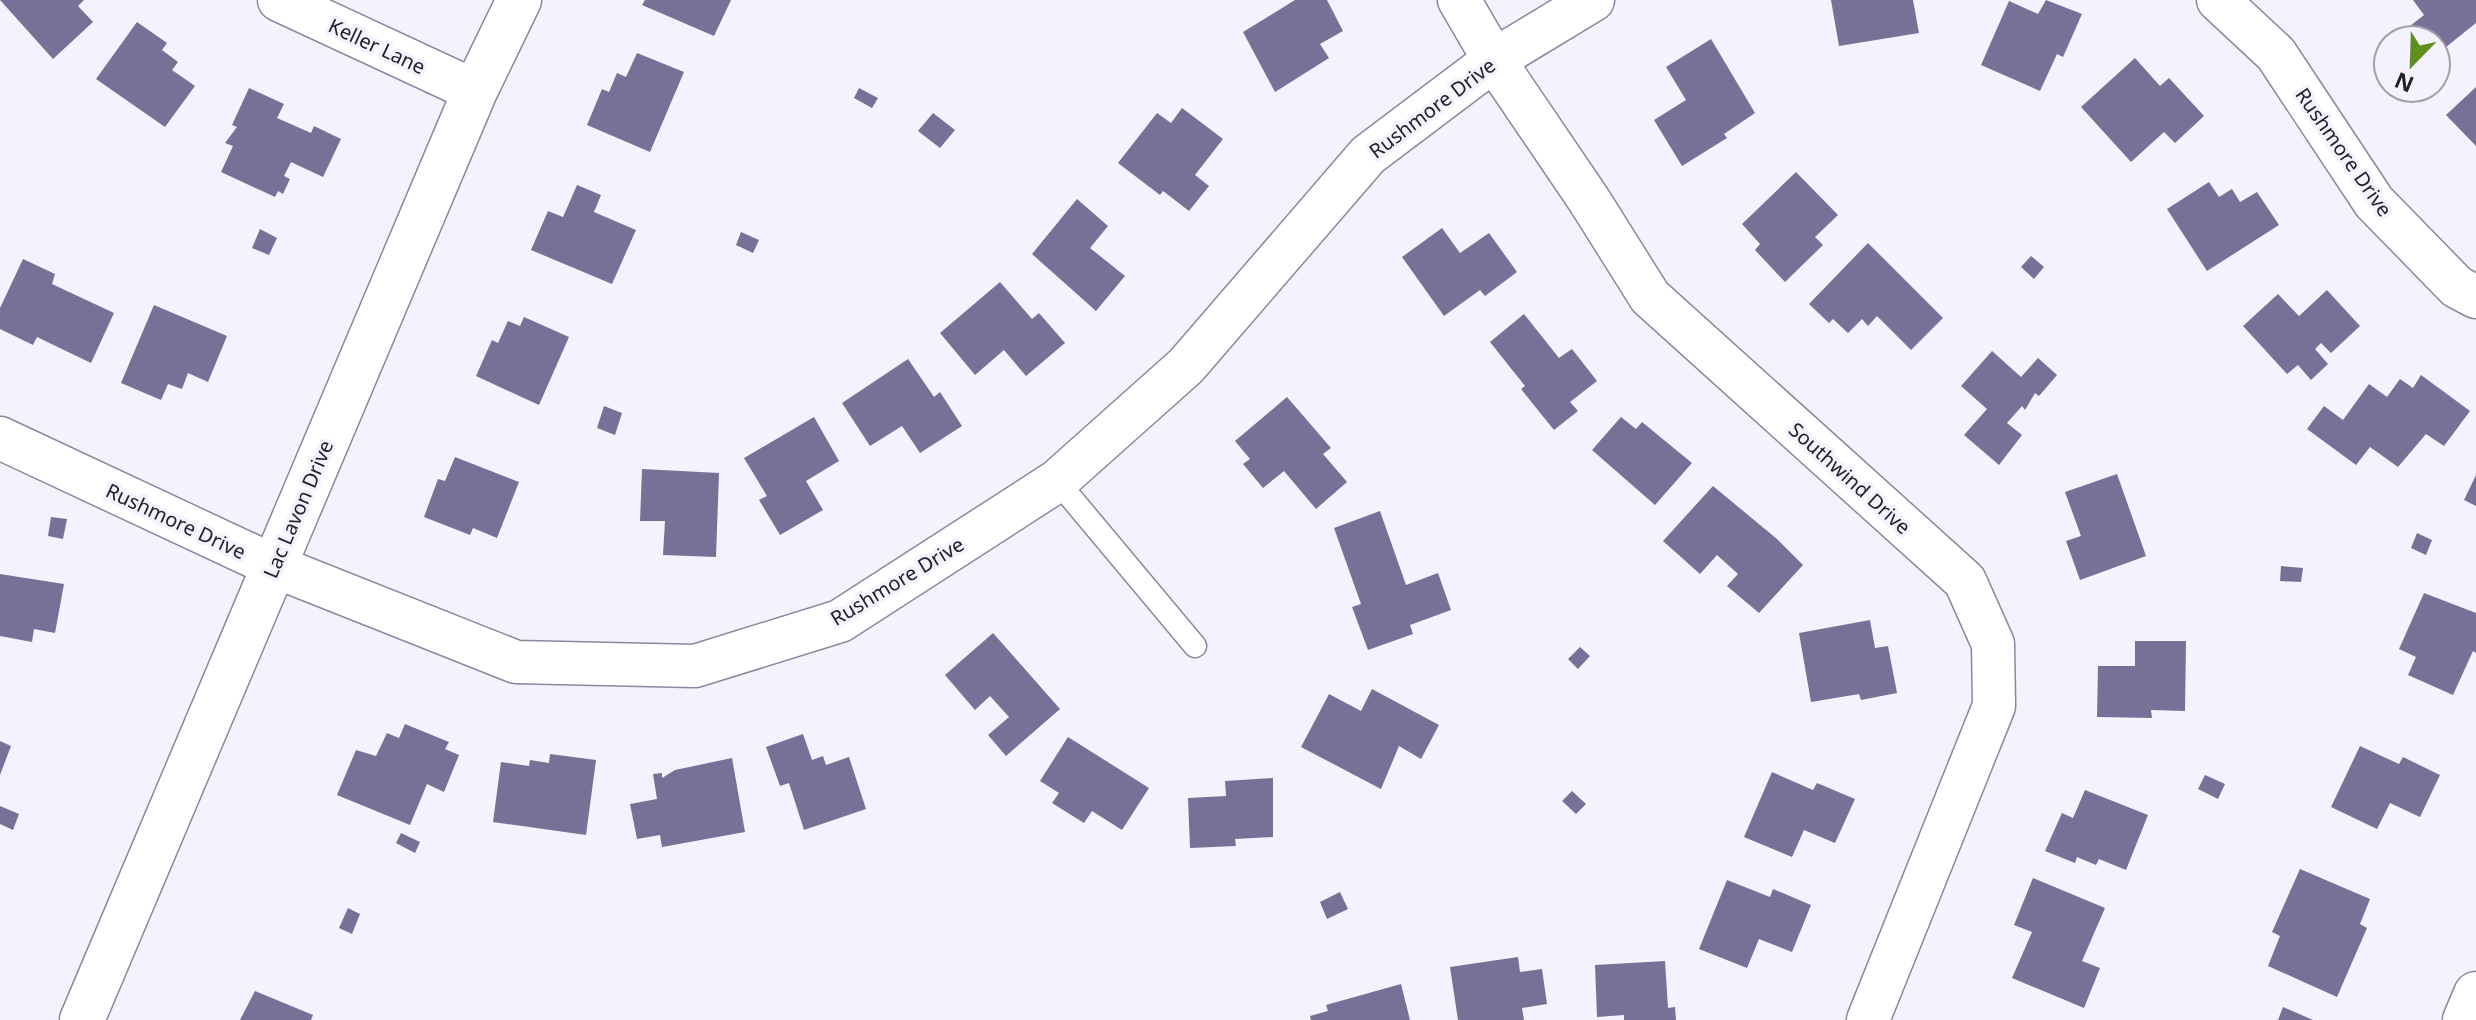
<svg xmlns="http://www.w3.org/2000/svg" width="2476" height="1020" viewBox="0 0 2476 1020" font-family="'Noto Sans',sans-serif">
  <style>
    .building { fill: #787097 }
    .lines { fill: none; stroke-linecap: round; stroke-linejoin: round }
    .service-casing { stroke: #8c87a1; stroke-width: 25 }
    .minor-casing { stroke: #8c87a1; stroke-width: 45 }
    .tertiary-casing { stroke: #8c87a1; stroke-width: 47 }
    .service { stroke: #fff; stroke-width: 22 }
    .minor { stroke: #fff; stroke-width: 42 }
    .tertiary { stroke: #fff; stroke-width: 44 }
    .labels { text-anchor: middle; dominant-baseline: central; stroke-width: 7; stroke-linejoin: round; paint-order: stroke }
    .street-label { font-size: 20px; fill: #22202a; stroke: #f4f2fe }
  </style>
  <rect width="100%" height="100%" fill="#f4f2fe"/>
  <!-- building -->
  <path class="building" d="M0 0H84L78 6 93 22 53 59Z
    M645 0H731L714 36 642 5Z
    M1295 0H1327L1343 31 1320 44 1329 58 1275 92 1243 32Z
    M1831 0H1913L1919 33 1839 46Z
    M2046 0 2082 14 2063 57 2057 54 2040 91 1981 65 2009 1 2038 14Z
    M2413 0H2476V23L2436 55V40H2392L2424 15Z
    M137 22 167 43 162 50 178 62 172 70 195 86 165 127 96 79Z
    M1711 39 1755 113 1724 134 1727 138 1682 166 1654 120 1686 100 1666 67Z
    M637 53 684 72 650 152 587 125 602 89 609 92 617 73 626 77Z
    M2135 58 2160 86 2169 78 2204 116 2175 143 2164 132 2131 162 2081 107Z
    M2476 87V146L2446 115Z
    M249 88 284 104 277 118 311 133 314 126 341 139 323 177 291 162 284 176 290 179 283 194 278 191 275 197 221 172 233 146 225 143 237 127 232 125Z
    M859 88 878 98 872 108 854 98Z
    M1182 108 1223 139 1195 175 1209 186 1189 211 1163 191 1160 195 1118 163 1157 113 1171 123Z
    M933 113 955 130 940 148 918 131Z
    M1796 172 1838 215 1815 237 1823 245 1785 282 1755 250 1760 244 1742 224Z
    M2209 182 2219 197 2232 189 2240 202 2257 192 2279 225 2207 271 2167 209Z
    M577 185 601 195 594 212 636 230 612 284 531 250 548 211 563 217Z
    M1077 199 1108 226 1090 248 1125 276 1096 311 1032 254Z
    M1442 228 1460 253 1489 233 1517 272 1485 296 1480 290 1444 316 1402 257Z
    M260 229 277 238 269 255 252 248Z
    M741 232 759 240 753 253 736 245Z
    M1868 243 1943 318 1911 350 1877 316 1868 326 1862 319 1848 333 1833 319 1829 323 1809 304Z
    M2031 256 2044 267 2034 279 2021 267Z
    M23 259 55 274 52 284 114 313 91 363 37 337 33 345 0 329V308Z
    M1000 282 1032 319 1039 313 1065 343 1026 376 1004 350 975 375 940 333Z
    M2327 290 2360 326 2331 353 2321 343 2315 349 2328 364 2311 380 2298 365 2287 374 2243 326 2278 294 2299 316Z
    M154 305 227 336 208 382 188 373 182 389 168 384 161 400 121 383Z
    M1524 314 1559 358 1572 349 1597 381 1570 402 1578 411 1554 430 1521 389 1525 386 1490 342Z
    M524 317 569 337 539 405 476 376 492 340 498 343 508 321 520 326Z
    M1992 351 2021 377 2038 358 2057 375 2039 396 2035 393 2025 410 2022 406 2007 423 2022 435 1999 465 1964 435 1987 409 1961 386Z
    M908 359 934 397 940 392 962 426 920 453 902 426 870 446 842 403Z
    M2421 375 2470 411 2444 446 2426 434 2398 467 2370 447 2356 465 2307 429 2324 406 2343 420 2369 384 2387 397 2400 379 2413 388Z
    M1287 397 1331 448 1323 454 1347 482 1316 509 1284 471 1263 488 1243 464 1250 459 1235 441Z
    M604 406 622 413 615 435 597 428Z
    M814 417 839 461 806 481 823 510 780 535 759 500 767 496 744 458Z
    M1621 417 1636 429 1642 422 1692 463 1655 505 1592 450Z
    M455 457 519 482 497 538 473 528 470 535 424 517 438 479 445 481Z
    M642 469 719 473 716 557 663 555 665 521H640Z
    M2117 474 2146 556 2080 580 2066 541 2081 536 2065 492Z
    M2476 475V506L2464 500Z
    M1713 486 1777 539 1803 565 1759 613 1727 586 1738 574 1717 555 1700 574 1663 541Z
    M1380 511 1406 585 1438 573 1451 610 1410 625 1413 634 1368 650 1352 607 1361 604 1334 528Z
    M51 517 67 519 63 539 48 536Z
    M2417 533 2432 540 2426 555 2411 548Z
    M2281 566 2303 568 2301 582 2280 581Z
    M0 574 64 584 55 633 34 629 32 642 0 636Z
    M2424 593 2476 613V653L2473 651 2453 695 2408 675 2416 657 2399 649Z
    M1870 620 1875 648 1888 646 1897 693 1861 700 1859 694 1811 702 1799 633Z
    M993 633 1060 709 1006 756 988 735 1009 717 990 696 975 710 945 675Z
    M2135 641H2186L2185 711 2151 710 2152 718 2097 717 2098 666H2135Z
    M1580 647 1590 656 1578 669 1568 659Z
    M1372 689 1439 725 1421 759 1399 746 1381 789 1301 747 1329 694 1361 711Z
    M405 724 449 742 445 749 459 755 444 792 427 784 410 825 337 795 356 750 376 756 387 733 399 738Z
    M803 734 812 760 823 756 826 765 849 757 866 809 804 830 789 783 780 786 766 747Z
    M1068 737 1149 788 1122 830 1092 811 1084 823 1052 803 1059 793 1040 781Z
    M0 741 11 746 0 775Z
    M2360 746 2399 764 2403 757 2440 775 2420 817 2390 803 2377 829 2331 807Z
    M550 754 596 760 586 835 493 822 501 762 529 766 530 760 549 763Z
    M732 758 745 832 662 847 660 835 637 839 630 804 657 799 653 774 662 773V778L675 770Z
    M1772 772 1813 790 1817 783 1855 799 1835 843 1804 830 1792 857 1744 837Z
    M2205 775 2225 784 2218 799 2198 789Z
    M1273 778V837L1235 839 1236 846 1190 848 1188 798 1226 796 1225 781Z
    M2085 790 2148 815 2126 870 2099 859 2096 865 2077 857 2075 863 2045 851 2062 813 2073 818Z
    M1572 791 1586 804 1576 814 1562 801Z
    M0 806 19 814 13 830 0 824Z
    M401 833 420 842 415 853 396 843Z
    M2300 869 2370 899 2360 924 2367 928 2337 997 2268 966 2280 936 2272 932Z
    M2033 878 2105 908 2082 961 2100 968 2084 1008 2012 978 2032 932 2014 925Z
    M1727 880 1770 897 1773 889 1811 905 1792 952 1759 939 1747 968 1699 949Z
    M1340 892 1348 909 1327 919 1320 902Z
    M348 908 360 914 352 934 339 928Z
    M1518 957 1520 972 1542 969 1547 1004 1522 1008 1524 1020H1458L1450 967Z
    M1665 961 1668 1008 1675 1007 1676 1020H1624V1015L1597 1017 1595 965Z
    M1401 984 1410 1020H1311L1310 1016 1328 1011 1326 1005Z
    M255 991 313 1015 311 1020H240Z
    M2283 1007 2313 1020H2278Z"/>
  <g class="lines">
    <defs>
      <path id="service" d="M1057 481 1195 646"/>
      <path id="minor" d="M279 0 475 91
        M1459 0 1494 60 1589 200 1650 297 1965 581 1993 644 1994 706 1868 1020
        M2218 0 2276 54 2374 202 2457 287 2476 297
        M0 438 274 566 516 662 695 666 840 621 1057 481 1186 366 1368 155 1494 60 1593 0"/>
      <path id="tertiary" d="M82 1020 475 91 519 0
        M2465 1020 2476 994"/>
    </defs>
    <!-- service casing -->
    <use href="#service" class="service-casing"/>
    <!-- minor casing -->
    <use href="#minor" class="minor-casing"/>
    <!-- tertiary casing -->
    <use href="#tertiary" class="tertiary-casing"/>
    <!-- service -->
    <use href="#service" class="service"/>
    <!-- minor -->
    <use href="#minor" class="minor"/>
    <!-- tertiary -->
    <use href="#tertiary" class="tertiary"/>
  </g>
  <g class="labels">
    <!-- street labels -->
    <g class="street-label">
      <text transform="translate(377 46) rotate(25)">Keller Lane</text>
      <text transform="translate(1432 108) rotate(-37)">Rushmore Drive</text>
      <text transform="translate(2344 152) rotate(55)">Rushmore Drive</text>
      <text transform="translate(1850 478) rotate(42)">Southwind Drive</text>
      <text transform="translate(298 509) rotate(-67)">Lac Lavon Drive</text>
      <text transform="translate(176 521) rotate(25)">Rushmore Drive</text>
      <text transform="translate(897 581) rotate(-31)">Rushmore Drive</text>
    </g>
  </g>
  <!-- north arrow -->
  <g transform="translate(2412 64) rotate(203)"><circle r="38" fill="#f4f2fe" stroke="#a09ea9" stroke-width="2"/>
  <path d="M0-6L14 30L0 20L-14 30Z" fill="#628e1f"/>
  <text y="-12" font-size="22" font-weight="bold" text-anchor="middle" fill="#22202a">N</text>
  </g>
</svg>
